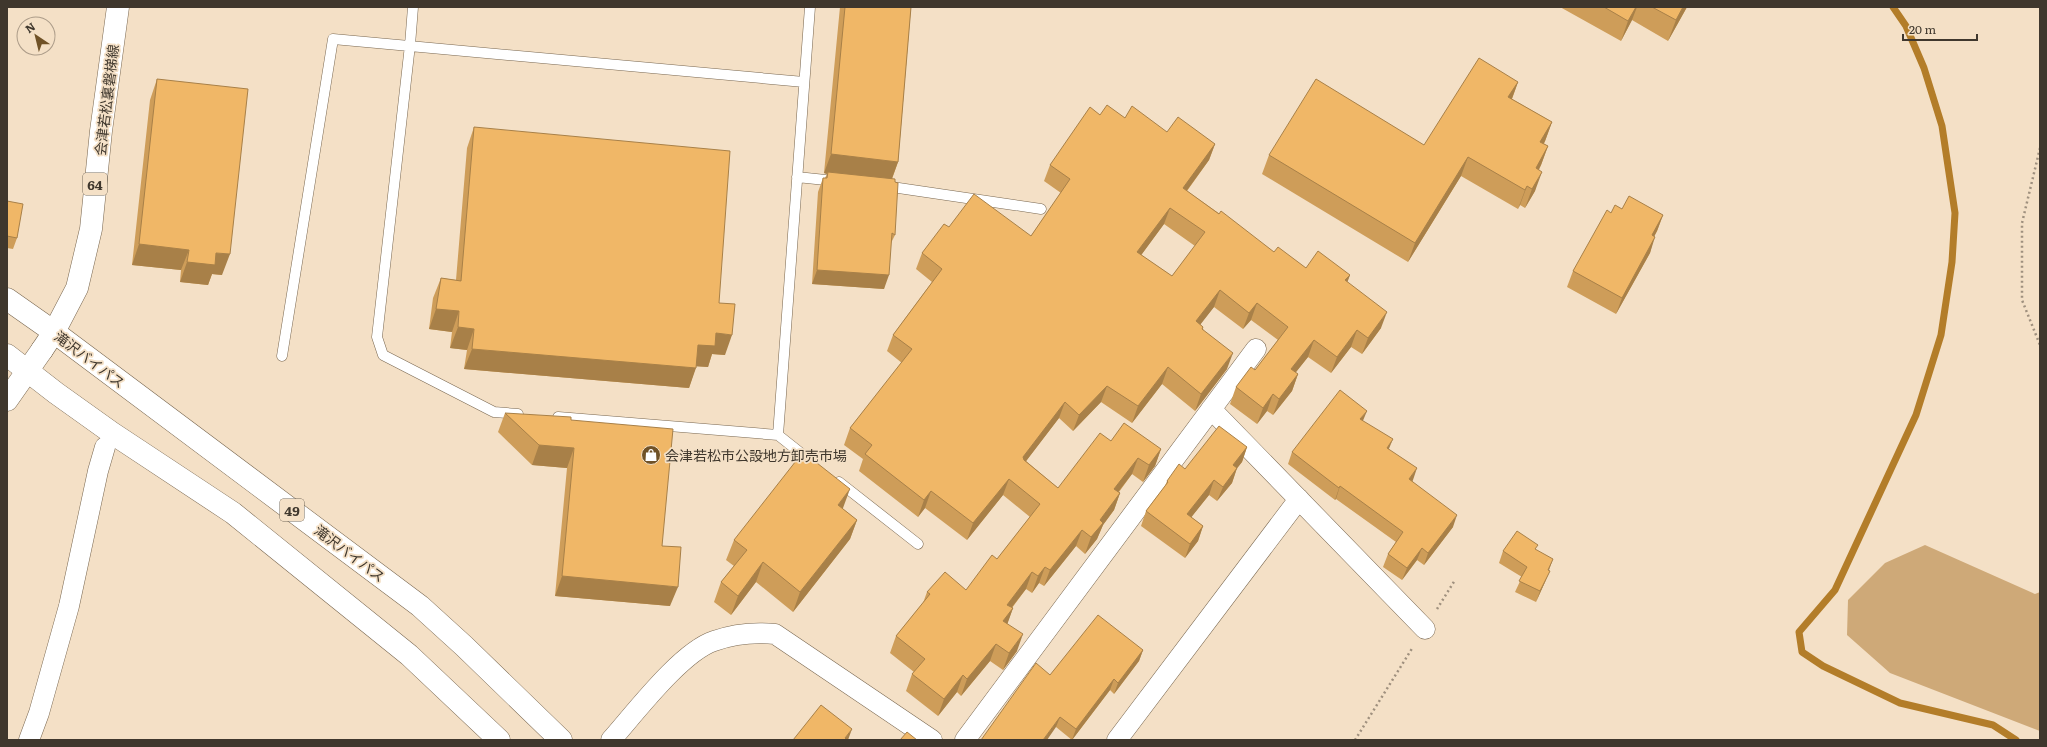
<svg xmlns="http://www.w3.org/2000/svg" width="2047" height="747" viewBox="0 0 2047 747" font-family="Literata,'Noto Sans JP',serif">
  <style>
    .green { fill: #cea978 }
    .lines { fill: none; stroke-linecap: round; stroke-linejoin: round }
    .stream { stroke: #b37d29; stroke-width: 7 }
    .service-casing { stroke: #796750; stroke-width: 11 }
    .minor-casing { stroke: #796750; stroke-width: 21 }
    .tertiary-casing { stroke: #796750; stroke-width: 23 }
    .primary-casing { stroke: #796750; stroke-width: 23 }
    .trunk-casing { stroke: #796750; stroke-width: 23 }
    .path { stroke: #9f907e; stroke-width: 2.5; stroke-dasharray: 2 3; stroke-linecap: butt }
    .service { stroke: #fff; stroke-width: 10 }
    .minor { stroke: #fff; stroke-width: 20 }
    .tertiary { stroke: #fff; stroke-width: 22 }
    .primary { stroke: #fff; stroke-width: 22 }
    .trunk { stroke: #fff; stroke-width: 22 }
    .wall { fill: #ce9d59; fill-rule: evenodd }
    .shaded-wall { fill: #a88048 }
    .building { fill: #f0b767; stroke: #a88048; fill-rule: evenodd }
    .labels { text-anchor: middle; dominant-baseline: central; stroke-width: 3.5; stroke-linejoin: round; paint-order: stroke }
    .shield { fill: #f4e0c6; stroke: #756a5b; stroke-width: 1 }
    .shield-label { font-size: 13px; font-weight: bold; fill: #3f372d }
    .street-label { font-size: 14px; fill: #3f372d; stroke: #f4e0c6 }
    .poi-label { font-size: 14px; fill: #3f372d; stroke: #f4e0c6; text-anchor: start }
  </style>
  <rect width="100%" height="100%" fill="#f4e0c6"/>
  <!-- green -->
  <path class="green" d="M1925 545 2035 594 2040 592V731L1890 673 1847 635 1848 600 1885 563Z"/>
  <g class="lines">
    <!-- stream -->
    <path class="stream" d="M1893 7 1906 26 1924 68 1942 126 1955 213 1952 262 1941 335 1916 415 1835 590 1799 632 1802 652 1823 666 1900 703 1993 725 2016 740"/>
    <defs>
      <path id="service" d="M413 7 410 45 377 337 383 355 494 412 518 414
        M797 177 835 181
        M885 186 1041 209
        M282 356 333 39 804 82
        M558 417 778 435 812 462
        M778 435 810 7
        M839 482 918 544"/>
      <path id="minor" d="M1211 409 1425 629
        M29 740 39 713 69 606 98 471 105 447
        M611 740C635 713 681 652 714 641 734 634 754 632 775 634L932 740
        M965 740 1256 349
        M1117 740 1299 499"/>
      <path id="tertiary" d="M7 400 42 350"/>
      <path id="primary" d="M42 350 54 332 77 288 91 229 101 131 118 7"/>
      <path id="trunk" d="M7 299 54 332 420 606 464 646 561 740
        M7 355 56 393 112 433 233 513 409 655 499 740"/>
    </defs>
    <!-- service casing -->
    <use href="#service" class="service-casing"/>
    <!-- minor casing -->
    <use href="#minor" class="minor-casing"/>
    <!-- tertiary casing -->
    <use href="#tertiary" class="tertiary-casing"/>
    <!-- primary casing -->
    <use href="#primary" class="primary-casing"/>
    <!-- trunk casing -->
    <use href="#trunk" class="trunk-casing"/>
    <!-- path -->
    <path class="path" d="M2040 148 2022 223V300L2040 345
      M1437 609 1455 580
      M1355 740 1413 647"/>
    <!-- service -->
    <use href="#service" class="service"/>
    <!-- minor -->
    <use href="#minor" class="minor"/>
    <!-- tertiary -->
    <use href="#tertiary" class="tertiary"/>
    <!-- primary -->
    <use href="#primary" class="primary"/>
    <!-- trunk -->
    <use href="#trunk" class="trunk"/>
  </g>
  <!-- wall -->
  <path class="wall" d="M840 7H911L898 162 892 179 895 235 891 243 884 289 812 284 818 192 823 178H825L827 174 824 173Z
    M1560 7H1687L1668 41 1632 20 1621 41Z
    M157 79 222 275 212 274 208 285 180 282 181 270 132 265 150 100Z
    M1518 82 1512 99 1552 122 1544 144 1548 146 1541 165 1539 170 1535 191 1525 208 1520 205 1518 209 1461 176 1408 262 1262 174 1269 155 1424 145Z
    M1100 115 1125 118 1167 132 1215 144 1209 160 1187 191 1274 252 1306 268 1350 275 1347 282 1381 328 1362 354 1351 347 1331 373 1308 357 1295 373 1298 374 1292 391 1273 415 1267 411 1257 424 1230 404 1236 387 1255 370 1278 340 1251 320 1243 329 1214 307 1200 324 1203 327V329L1227 369 1195 411 1162 384 1132 423 1101 402 1073 431 1059 418 1026 461 1058 488 1111 441 1161 449 1155 466 1143 482 1132 474 1119 492 1120 493 1114 510 1103 525 1097 539 1085 554 1076 546 1044 586 1039 583 1032 593 1026 589 1012 608H1013L1007 624 1017 651 1003 670 990 661 961 696 957 692 938 716 906 691 912 674 914 672 890 653 896 636 923 603 927 592 966 590 997 559 1030 517 1003 495 967 540 925 508 918 517 859 471 863 459 844 445 850 428 902 363 887 351 893 335 932 282 916 269 922 253 949 227 1031 236 1061 193 1044 181 1050 165ZM1164 224 1195 246 1172 276 1141 255Z
    M474 127 719 303 725 355 712 354 708 367 696 366 689 388 464 369 467 350 450 348 452 332 429 329 433 298 441 278 456 280 467 148Z
    M7 201 17 238 13 249 7 248Z
    M1622 209 1663 215 1657 231 1654 237 1650 253 1616 314 1567 287 1573 271 1611 213Z
    M505 413 571 420 662 546 670 606 555 596 567 468 532 465 498 432Z
    M1363 421 1389 449 1413 480 1412 481 1453 527 1424 565 1417 560 1402 580 1383 567 1388 554 1396 542 1336 499 1335 500 1288 464 1292 452Z
    M1247 447 1242 462 1237 468 1232 483 1217 501 1209 495 1191 517 1203 526 1198 541 1185 558 1141 526 1146 511 1165 486 1167 481 1185 469Z
    M843 509 857 520 850 539 793 612 756 582 731 615 714 602 721 582 734 566 726 560 734 540Z
    M1536 550 1549 571 1545 582 1536 602 1515 592 1522 577 1499 563 1503 551Z
    M1143 650 1139 661 1114 694 1110 690 1072 740 1056 727 1050 675Z"/>
  <!-- shaded-wall -->
  <path class="shaded-wall" d="M1636 7H1637L1632 20 1621 41 1628 21Z
    M1683 7H1687L1668 41 1676 20Z
    M1518 82 1511 101 1508 97Z
    M1552 122 1545 141 1533 161 1540 142Z
    M1215 144 1209 160 1177 204 1183 188Z
    M1548 146 1541 165 1529 187 1536 168Z
    M831 154 898 162 891 181 828 172 827 174 824 173Z
    M1468 157 1461 176 1408 262 1415 243Z
    M1542 172 1535 191 1525 208 1532 189Z
    M1527 186 1520 205 1518 209 1525 190Z
    M1170 208 1164 224 1131 269 1137 252Z
    M1663 215 1657 231 1646 251 1652 235Z
    M1655 237 1650 253 1616 314 1622 298Z
    M139 244 189 250 181 270 132 265Z
    M216 253 230 254 222 275 212 274 208 285 180 282 187 262Z
    M817 270 889 275 884 289 812 284Z
    M1350 275 1344 291 1345 280Z
    M1220 290 1214 307 1190 338 1196 321Z
    M1257 303 1251 320 1243 329 1249 313Z
    M436 309 459 311 452 332 429 329Z
    M1387 312 1381 328 1362 354 1368 338Z
    M458 327 474 329 467 350 450 348Z
    M1357 330 1351 347 1331 373 1337 357Z
    M716 333 732 335 725 355 712 354 708 367 691 366 698 345Z
    M1314 340 1308 357 1285 386 1291 369Z
    M472 349 696 368 689 388 464 369Z
    M1233 353 1227 369 1195 411 1201 394Z
    M1168 367 1162 384 1132 423 1138 406Z
    M1298 374 1292 391 1273 415 1279 399Z
    M1107 386 1101 402 1073 431 1079 415Z
    M1273 394 1267 411 1257 424 1263 408Z
    M1065 402 1059 418 1017 473 1023 457Z
    M1367 411 1362 423 1360 419Z
    M1393 439 1388 451 1387 448Z
    M539 445 574 448 567 468 532 465Z
    M1247 447 1242 462 1228 480 1233 465Z
    M1161 449 1155 466 1143 482 1149 465Z
    M1138 458 1132 474 1108 505 1114 489Z
    M1237 468 1232 483 1217 501 1223 487Z
    M1417 468 1413 480 1405 492 1409 479Z
    M1009 479 1003 495 967 540 973 523Z
    M1214 480 1209 495 1182 529 1187 514Z
    M1340 486 1336 499 1335 500 1339 488Z
    M850 489 843 508 831 525 838 505Z
    M931 491 925 508 918 517 924 500Z
    M1120 493 1114 510 1103 525 1097 539 1085 554 1091 537 1100 520Z
    M1457 515 1453 527 1424 565 1428 553Z
    M857 520 850 539 793 612 800 592Z
    M1203 526 1198 541 1185 558 1190 544Z
    M1082 530 1076 546 1044 586 1050 570Z
    M1422 548 1417 560 1402 580 1407 568Z
    M1553 559 1549 570 1544 581 1548 570Z
    M763 562 756 582 731 615 738 596Z
    M1045 567 1039 583 1032 593 1038 576Z
    M1550 571 1545 582 1536 602 1540 591Z
    M1032 572 1026 589 1001 621 1007 605Z
    M562 576 678 587 670 606 555 596Z
    M1013 608 1007 625 1003 621Z
    M1023 634 1017 651 1003 670 1009 653Z
    M996 644 990 661 961 696 967 679Z
    M1143 650 1139 661 1114 694 1118 683Z
    M963 675 957 692 938 716 944 699Z
    M1114 679 1110 690 1072 740 1076 729Z
    M1060 717 1056 727 1047 740H1043Z
    M852 729 848 740H844L845 738Z"/>
  <!-- building -->
  <path class="building" d="M845 7H911L898 162 831 154Z
    M1604 7H1636L1628 21Z
    M1652 7H1683L1676 20Z
    M1479 58 1518 82 1508 97 1552 122 1540 142 1548 146 1536 168 1542 172 1532 189 1527 186 1525 190 1468 157 1415 243 1269 155 1316 79 1424 145Z
    M157 79 248 89 230 254 216 253 215 265 187 262 189 250 139 244Z
    M1107 105 1125 118 1132 106 1167 132 1178 117 1215 144 1183 188 1219 214 1221 211 1274 252 1278 247 1306 268 1318 251 1350 275 1345 280 1387 312 1368 338 1357 330 1337 357 1314 340 1291 369 1298 374 1279 399 1273 394 1263 408 1236 387 1251 367 1255 370 1288 327 1257 303 1249 313 1220 290 1196 321 1203 327 1202 329 1233 353 1201 394 1168 367 1138 406 1107 386 1079 415 1065 402 1023 457 1024 460 1058 488 1100 433 1111 441 1124 423 1161 449 1149 465 1138 458 1114 489 1120 493 1100 520 1103 523 1091 537 1082 530 1050 570 1045 567 1038 576 1032 572 1007 605 1013 608 1003 621 1023 634 1009 653 996 644 967 679 963 675 944 699 912 674 925 659 896 636 930 594 927 592 945 572 966 590 992 555 997 559 1040 504 1009 479 973 523 931 491 924 500 865 454 872 445 850 428 912 349 893 335 942 269 922 253 944 224 949 227 974 194 1031 236 1070 179 1050 165 1090 107 1100 115ZM1170 208 1205 232 1172 276 1137 252Z
    M474 127 730 151 719 303 735 304 732 335 716 333 715 346 698 345 696 368 472 349 474 329 458 327 459 311 436 309 441 278 461 281Z
    M828 172 895 179V182L898 183 895 235 892 233 889 275 817 270 823 178H827Z
    M1629 196 1663 215 1652 235 1655 237 1622 298 1573 271 1607 210 1611 213 1615 205 1622 209Z
    M7 201 23 204 17 238 7 236Z
    M1340 390 1367 411 1360 419 1393 439 1387 448 1417 468 1409 479 1457 515 1428 553 1422 548 1407 568 1388 554 1403 532 1340 486 1339 488 1292 452Z
    M505 413 571 417V420L673 429 662 546 681 547 678 587 562 576 574 448 539 445Z
    M1219 426 1247 447 1233 465 1237 468 1223 487 1214 480 1187 514 1203 526 1190 544 1146 511 1168 482 1167 481 1179 464 1185 469Z
    M803 452 850 489 838 505 857 520 800 592 763 562 738 596 721 582 747 550 734 540Z
    M1517 531 1538 545 1535 549 1553 559 1548 570 1550 571 1540 591 1519 581 1527 567 1503 551Z
    M1098 615 1143 650 1118 683 1114 679 1076 729 1060 717 1043 740H981L1036 663 1050 675Z
    M821 705 852 729 845 738 847 740H793Z
    M907 732 917 740H900Z"/>
  <!-- icons -->
  <defs>
    <symbol id="shop-disc" viewBox="-11 -11 22 22"><circle r="9.5" fill="#705227" stroke="#f4e0c6"/><path d="M-5-2.5h2.3a2.7 3.5 0 0 1 5.4 0H5L5.5 6h-11ZM-1.5-2.5h3a1.5 2.3 0 0 0-3 0Z" fill="#fff"/></symbol>
  </defs>
  <g fill-rule="evenodd">
    <use href="#shop-disc" x="640" y="444" width="22" height="22"/>
  </g>
  <g class="labels">
    <!-- shield labels -->
    <g class="shield">
      <rect x="83" y="173" width="24" height="22" rx="3"/>
      <rect x="280" y="499" width="24" height="22" rx="3"/>
    </g>
    <g class="shield-label">
      <text x="95" y="184">64</text>
      <text x="292" y="510">49</text>
    </g>
    <!-- street labels -->
    <g class="street-label">
      <text transform="translate(106 100) rotate(-83)">会津若松裏磐梯線</text>
      <text transform="translate(90 359) rotate(37)">滝沢バイパス</text>
      <text transform="translate(350 553) rotate(37)">滝沢バイパス</text>
    </g>
    <!-- poi labels -->
    <g class="poi-label">
      <text x="665" y="455">会津若松市公設地方卸売市場</text>
    </g>
  </g>
  <!-- border -->
  <rect width="2047" height="747" fill="none" stroke="#3f372d" stroke-width="16"/>
  <!-- north arrow -->
  <g transform="translate(36 36) rotate(325)"><circle r="19" fill="#f4e0c6" stroke="#ac9c89"/>
  <path d="M0-3L7 15L0 10L-7 15Z" fill="#705227"/>
  <text y="-6" font-size="11" font-weight="bold" text-anchor="middle" fill="#3f372d">N</text>
  </g>
  <!-- scale -->
  <path d="M1903 34v6h74v-6" fill="none" stroke="#3f372d" stroke-width="2"/>
  <text x="1909" y="34" font-size="12" fill="#3f372d" stroke="#f4e0c6" stroke-width="3" paint-order="stroke">20 m</text>
</svg>
